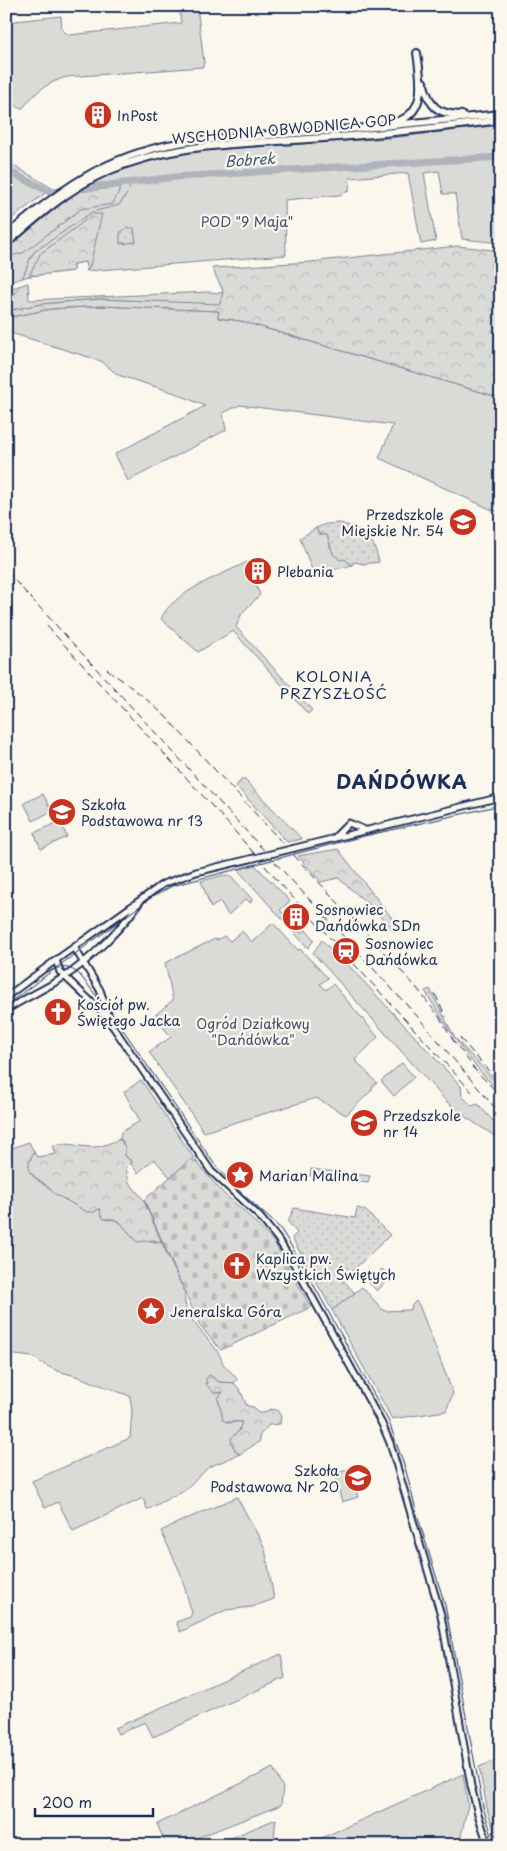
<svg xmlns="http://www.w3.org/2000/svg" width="507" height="1851" viewBox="0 0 507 1851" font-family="'Playpen Sans',sans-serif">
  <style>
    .green { fill: #dadad7; stroke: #7a849a }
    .forest { fill: url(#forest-crowns); stroke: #7a849a }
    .cemetery { fill: url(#cemetery-stones); stroke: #7a849a }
    .park { fill: url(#park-dots); stroke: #7a849a }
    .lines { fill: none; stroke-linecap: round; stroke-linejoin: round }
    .stream { stroke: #747e96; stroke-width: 1 }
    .river { stroke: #afb3bb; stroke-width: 7 }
    .secondary-casing { stroke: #1b2f5e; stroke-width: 9 }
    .motorway-casing { stroke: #1b2f5e; stroke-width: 10 }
    .secondary { stroke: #fbf7ec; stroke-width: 5 }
    .motorway { stroke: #fbf7ec; stroke-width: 6 }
    .tram { stroke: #1b2f5e; stroke-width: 1 }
    .rail { stroke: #1b2f5e; stroke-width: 1; stroke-dasharray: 8 4; stroke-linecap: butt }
    .secondary-bridge-casing { stroke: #1b2f5e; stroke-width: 9; stroke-linecap: butt }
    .secondary-bridge { stroke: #fbf7ec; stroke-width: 5 }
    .labels { text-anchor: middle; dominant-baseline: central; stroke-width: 4.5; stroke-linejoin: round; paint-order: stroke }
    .poi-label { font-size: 14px; fill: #1b2f5e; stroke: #fbf7ec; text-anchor: start }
    .street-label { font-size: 14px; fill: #1b2f5e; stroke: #fbf7ec }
    .park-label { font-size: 14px; fill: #415176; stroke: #fbf7ec }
    .water-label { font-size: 15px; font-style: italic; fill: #47577a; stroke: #fbf7ec }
    .neighbourhood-label { font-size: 15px; letter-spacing: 1px; fill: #1b2f5e; stroke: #fbf7ec }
    .district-label { font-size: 19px; font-weight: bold; letter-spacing: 1px; fill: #1b2f5e; stroke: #fbf7ec }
  </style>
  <defs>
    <pattern id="forest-crowns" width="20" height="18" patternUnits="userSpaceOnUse" patternTransform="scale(1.25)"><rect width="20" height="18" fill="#dadad7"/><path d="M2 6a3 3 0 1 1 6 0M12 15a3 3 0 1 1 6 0" fill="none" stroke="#babbbb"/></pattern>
    <pattern id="cemetery-stones" width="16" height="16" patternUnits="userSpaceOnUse" patternTransform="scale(1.25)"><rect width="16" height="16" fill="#dadad7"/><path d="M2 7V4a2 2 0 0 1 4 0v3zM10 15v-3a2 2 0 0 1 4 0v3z" fill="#babbbb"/></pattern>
    <pattern id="park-dots" width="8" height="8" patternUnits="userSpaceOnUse" patternTransform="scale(1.25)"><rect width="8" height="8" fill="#dadad7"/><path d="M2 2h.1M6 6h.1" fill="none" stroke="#babbbb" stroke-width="1.8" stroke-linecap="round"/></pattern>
  </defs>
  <rect width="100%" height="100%" fill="#fbf7ec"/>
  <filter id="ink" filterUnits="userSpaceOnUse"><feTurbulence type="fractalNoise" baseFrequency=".02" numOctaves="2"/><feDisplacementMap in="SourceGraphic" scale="10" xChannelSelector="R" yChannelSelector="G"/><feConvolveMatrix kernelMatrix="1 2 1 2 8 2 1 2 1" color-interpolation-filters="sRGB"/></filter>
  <g filter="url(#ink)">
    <!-- green -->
    <path class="green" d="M179 6H197L204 63 203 67 67 77C48 82 35 92 23 108H19L6 99V22L61 16 62 30 69 35 181 23Z
      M501 125V243L462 239 455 194H443L439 171 424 173 436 241 421 244 408 173 350 178 349 191 339 195 285 200 286 255 87 271 85 262 73 264V271L29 276 6 283V249L61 204 95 182 121 169 181 152 390 138Z
      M6 161 52 188 6 223Z
      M28 283 29 300 208 292 219 293 223 292 220 305 100 299 42 304 6 311V290Z
      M101 306 219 311 218 318 241 321 501 398V514L379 458 393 425 240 405 223 413 226 430 128 481 115 454 205 406 175 393 118 375 101 361 11 333 6 334V318L51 309Z
      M316 528 319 534 327 535 330 542V547L352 565 314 575 300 538Z
      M247 562 260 595 242 613 236 627 312 710 308 714 233 631 198 652 161 619C172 592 222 575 247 562Z
      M43 794 52 811 33 821 24 803Z
      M60 821 67 837 41 849 34 833Z
      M255 865 290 901 280 910 301 933 306 930 314 940 308 948 238 870Z
      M224 875 231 876 252 899 251 903 246 899 228 915 220 901 211 908 201 881Z
      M273 923 298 950 300 949 328 978 320 984 326 990 333 984 378 1037 355 1060 377 1083 372 1087V1090L346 1115 316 1098 204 1132 149 1052 171 1037 154 1016 173 1000 165 963 215 939 217 940 224 936 230 941 242 931 252 942Z
      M322 940 335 954 337 953 461 1086 462 1096 472 1106 478 1104 501 1130V1140L467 1118 446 1101 313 953Z
      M402 1063 414 1077 394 1096 381 1081Z
      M141 1080 198 1164 191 1160 170 1177 154 1159 138 1173 131 1164 132 1161 125 1157 123 1141 120 1139 121 1132 140 1121 124 1092Z
      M29 1142 34 1152 29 1162 33 1176 49 1189 101 1210 108 1220C119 1217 126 1228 132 1237L162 1243 185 1293C181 1318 209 1336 219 1354 221 1358 222 1362 224 1365 229 1371 233 1372 237 1380L234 1383 219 1382 211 1376 207 1384 218 1393 223 1392 218 1400 227 1423C232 1423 238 1421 242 1422L243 1424 239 1431 233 1436 236 1452 240 1454 209 1467 186 1489 149 1509H147L143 1498 73 1531 58 1502 45 1508 32 1481 130 1438 132 1411 130 1396 79 1377 58 1371 45 1365 33 1357 6 1354V1345L12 1333 6 1328V1150Z
      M311 1169 370 1176 368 1183 310 1176Z
      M382 1269 391 1277 377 1291 369 1283Z
      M362 1287 384 1311 409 1310 412 1308 411 1306 416 1301 419 1305 453 1393 446 1411 392 1419 332 1310Z
      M350 1469 358 1497 342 1502 334 1474Z
      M237 1497 265 1548 274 1599 252 1607 226 1610 180 1632 176 1622 190 1617 192 1613 180 1572 161 1531 177 1523Z
      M281 1654 285 1678 153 1737 145 1722 118 1734 115 1728Z
      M501 1758V1845H499L488 1812 479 1767Z
      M273 1768 283 1788 281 1805 179 1845H166L157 1824Z
      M463 1774 468 1805 459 1845H306Z
      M276 1819 273 1845H214Z"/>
    <!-- forest -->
    <path class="forest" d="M121 187 113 204 81 209 23 253 6 257V249L61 204 78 192Z
      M94 214H102L90 265 87 271 85 262 73 264V271L29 276 40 254Z
      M458 246 501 251V398L241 321 218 318 219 311 101 306 51 309 6 318V311L42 304 100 299 220 304 223 291 212 268 310 262Z
      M243 778 302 839 287 842 236 786Z
      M338 849 395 922 405 933 393 931 373 908 338 878 321 882 298 856Z
      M430 989 455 1038 495 1081 501 1088V1093C469 1064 447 1027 425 991Z
      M120 1139 125 1147V1156L132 1162 126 1168 129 1182 143 1199 162 1243 153 1240 137 1242 119 1221 113 1219H104L100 1213 101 1209H98L95 1212H87L55 1194 42 1182 33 1176 29 1171V1162L34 1152 37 1157 56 1154 53 1145C70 1142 77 1147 93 1147 103 1147 111 1142 120 1139Z
      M209 1375 219 1382 234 1383 240 1390 247 1406 254 1407 258 1413H263L270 1409 277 1410 281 1416 280 1424 269 1425 259 1436 260 1441 240 1454 236 1452 232 1444 231 1438 239 1431 242 1422C235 1420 231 1425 223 1420L218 1398 223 1392 214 1393 205 1383H207L206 1379Z"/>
    <!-- cemetery -->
    <path class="cemetery" d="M191 1159 198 1164 224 1194 244 1211 274 1242 311 1307 221 1350 200 1326 144 1200Z"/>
    <!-- park -->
    <path class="park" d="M126 228H134L136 242 120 244V233Z
      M340 523C365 530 373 536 379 562L363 564 355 562 352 565 344 559 340 560 333 554 327 535 319 534 316 528 326 524Z
      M294 1208 355 1218 357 1208 365 1210 390 1235 343 1280 355 1293 332 1310 292 1238 297 1233 288 1222Z"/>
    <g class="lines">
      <!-- stream -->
      <path class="stream" d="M129 189 131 183
        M23 277 30 259 34 252 92 212 119 205 127 194
        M6 297 14 295 19 288"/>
      <!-- river -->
      <path class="river" d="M6 170 50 192 176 177 501 157"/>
      <defs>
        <path id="secondary" d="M335 837 349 823 365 830
          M295 848 501 797
          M74 947 100 990 110 1020
          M56 960 60 972 100 1010 114 1028 211 1171 260 1217 277 1238 294 1264 382 1424 390 1443 441 1615 471 1786 478 1814 488 1845
          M6 997 56 960 163 884 196 872 250 859
          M6 1010C25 998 45 989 64 977 88 962 126 924 141 900"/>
        <path id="motorway" d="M423 82C430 106 435 114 462 115
          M392 123C428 115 421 81 417 53
          M6 236C67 183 116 150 198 140L364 128 501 114
          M6 244C38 216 69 188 108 171 173 143 239 144 308 139 373 135 437 128 501 120"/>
      </defs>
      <!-- secondary casing -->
      <use href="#secondary" class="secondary-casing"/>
      <!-- motorway casing -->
      <use href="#motorway" class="motorway-casing"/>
      <!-- secondary -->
      <use href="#secondary" class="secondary"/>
      <!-- motorway -->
      <use href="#motorway" class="motorway"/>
      <!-- tram -->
      <path class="tram" d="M48 972C60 965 70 966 80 975L124 1031 215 1165 234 1186 280 1228 300 1260 389 1422 406 1471 417 1514 445 1605 483 1807 495 1845
        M6 1005 152 897 172 886 360 837 501 805"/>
      <!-- rail -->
      <path class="rail" d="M6 571 417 1016 501 1115
        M47 626 224 819 285 889 472 1092
        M107 669 144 697 165 716 416 987 440 1018 455 1043
        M435 994 446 1017
        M451 1037 476 1071
        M460 1038 501 1085
        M472 1067 501 1096"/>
      <defs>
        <path id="secondary-bridge" d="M250 859 295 848"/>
      </defs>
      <!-- secondary-bridge casing -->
      <use href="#secondary-bridge" class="secondary-bridge-casing"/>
      <!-- secondary-bridge -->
      <use href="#secondary-bridge" class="secondary-bridge"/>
    </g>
  </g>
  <!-- icons -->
  <defs>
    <symbol id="building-disc" viewBox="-11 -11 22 22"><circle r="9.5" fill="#c8321e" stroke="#fbf7ec"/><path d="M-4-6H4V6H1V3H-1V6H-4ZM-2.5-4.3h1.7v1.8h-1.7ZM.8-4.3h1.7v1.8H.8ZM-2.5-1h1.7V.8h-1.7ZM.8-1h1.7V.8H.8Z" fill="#fff"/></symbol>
    <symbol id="school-disc" viewBox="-11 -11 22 22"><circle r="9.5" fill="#c8321e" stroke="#fbf7ec"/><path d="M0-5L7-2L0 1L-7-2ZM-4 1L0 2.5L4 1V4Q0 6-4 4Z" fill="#fff"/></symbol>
    <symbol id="station-disc" viewBox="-11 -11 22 22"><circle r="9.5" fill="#c8321e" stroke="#fbf7ec"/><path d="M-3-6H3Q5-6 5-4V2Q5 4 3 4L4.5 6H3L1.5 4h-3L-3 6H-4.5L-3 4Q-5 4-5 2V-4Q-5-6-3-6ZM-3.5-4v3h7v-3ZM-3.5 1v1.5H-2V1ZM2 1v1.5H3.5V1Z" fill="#fff"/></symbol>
    <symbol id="church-disc" viewBox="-11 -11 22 22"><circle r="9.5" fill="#c8321e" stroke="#fbf7ec"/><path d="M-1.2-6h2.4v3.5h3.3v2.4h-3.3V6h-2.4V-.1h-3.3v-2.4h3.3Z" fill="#fff"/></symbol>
    <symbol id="sight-disc" viewBox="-11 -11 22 22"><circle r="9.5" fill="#c8321e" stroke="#fbf7ec"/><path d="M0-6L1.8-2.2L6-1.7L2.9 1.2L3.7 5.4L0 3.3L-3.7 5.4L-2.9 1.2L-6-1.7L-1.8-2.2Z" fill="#fff"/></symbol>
  </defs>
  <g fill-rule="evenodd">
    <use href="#building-disc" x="82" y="99" width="32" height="32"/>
    <use href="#school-disc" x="447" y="506" width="32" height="32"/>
    <use href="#building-disc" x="242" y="555" width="32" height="32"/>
    <use href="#school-disc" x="46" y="796" width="32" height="32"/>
    <use href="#building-disc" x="280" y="901" width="32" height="32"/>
    <use href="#station-disc" x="330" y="935" width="32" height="32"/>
    <use href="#church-disc" x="42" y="996" width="32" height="32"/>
    <use href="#school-disc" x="348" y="1107" width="32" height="32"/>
    <use href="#sight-disc" x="224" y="1159" width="32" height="32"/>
    <use href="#church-disc" x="221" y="1250" width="32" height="32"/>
    <use href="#sight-disc" x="135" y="1295" width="32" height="32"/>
    <use href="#school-disc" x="342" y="1462" width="32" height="32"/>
  </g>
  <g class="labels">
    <!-- poi labels -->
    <g class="poi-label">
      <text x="117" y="115">InPost</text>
      <text x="444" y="514" text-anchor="end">Przedszkole<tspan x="444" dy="16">Miejskie Nr. 54</tspan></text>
      <text x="277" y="571">Plebania</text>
      <text x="81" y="804">Szkoła<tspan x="81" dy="16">Podstawowa nr 13</tspan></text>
      <text x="315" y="909">Sosnowiec<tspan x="315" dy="16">Dańdówka SDn</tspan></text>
      <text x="365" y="943">Sosnowiec<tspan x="365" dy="16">Dańdówka</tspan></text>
      <text x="77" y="1004">Kościół pw.<tspan x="77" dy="16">Świętego Jacka</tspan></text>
      <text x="383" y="1115">Przedszkole<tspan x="383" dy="16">nr 14</tspan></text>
      <text x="259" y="1175">Marian Malina</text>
      <text x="256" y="1258">Kaplica pw.<tspan x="256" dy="16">Wszystkich Świętych</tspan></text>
      <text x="170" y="1311">Jeneralska Góra</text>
      <text x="339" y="1470" text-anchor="end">Szkoła<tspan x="339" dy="16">Podstawowa Nr 20</tspan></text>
    </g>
    <!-- street labels -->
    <g class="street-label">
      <text transform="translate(284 129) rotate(-5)">WSCHODNIA OBWODNICA GOP</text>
    </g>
    <!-- park labels -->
    <g class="park-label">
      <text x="247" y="221">POD "9 Maja"</text>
      <text x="253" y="1023">Ogród Działkowy<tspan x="253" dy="16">"Dańdówka"</tspan></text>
    </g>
    <!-- water labels -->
    <g class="water-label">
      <text transform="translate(250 159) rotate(-4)">Bobrek</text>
    </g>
    <!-- neighbourhood labels -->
    <g class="neighbourhood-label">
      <text x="334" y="675">KOLONIA<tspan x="334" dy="17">PRZYSZŁOŚĆ</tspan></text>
    </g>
    <!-- district labels -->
    <g class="district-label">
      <text x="402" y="781">DAŃDÓWKA</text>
    </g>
  </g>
  <!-- margin -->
  <rect width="507" height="1851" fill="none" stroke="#fbf7ec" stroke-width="25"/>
  <rect x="12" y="12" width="482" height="1826" fill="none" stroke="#1b2f5e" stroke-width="2" filter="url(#ink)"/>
  <!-- scale -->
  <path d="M35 1808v8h118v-8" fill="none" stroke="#1b2f5e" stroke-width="2.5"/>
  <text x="42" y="1808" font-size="15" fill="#1b2f5e" stroke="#fbf7ec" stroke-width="4" paint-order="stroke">200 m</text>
</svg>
